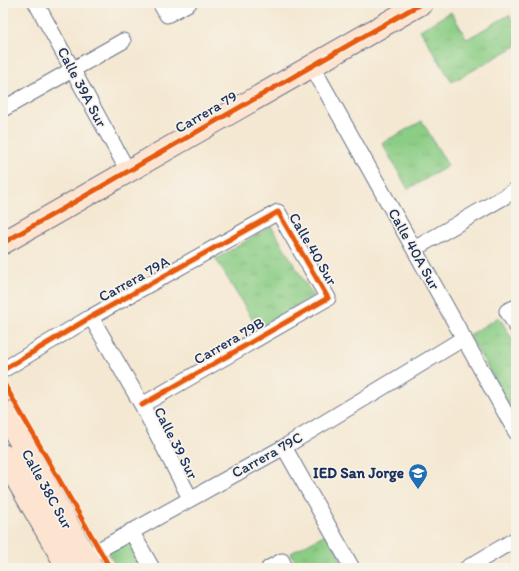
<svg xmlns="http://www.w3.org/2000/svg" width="519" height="571" viewBox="0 0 519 571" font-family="Itim,sans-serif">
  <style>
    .grass { fill: url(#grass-tufts); stroke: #537e72 }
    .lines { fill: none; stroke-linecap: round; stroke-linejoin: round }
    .street-casing { stroke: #677087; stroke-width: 17 }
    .secondary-casing { stroke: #677087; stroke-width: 24 }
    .street { stroke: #fff; stroke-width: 15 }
    .secondary { stroke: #fde4d1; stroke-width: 22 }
    .cycleway-casing { stroke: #f7f3e8; stroke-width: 8 }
    .cycleway { stroke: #e8590c; stroke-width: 5 }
    .labels { text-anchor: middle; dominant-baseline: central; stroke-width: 3.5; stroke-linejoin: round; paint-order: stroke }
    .street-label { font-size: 15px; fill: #1b2f5e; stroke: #f7f3e8 }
    .poi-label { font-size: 15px; font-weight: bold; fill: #1b2f5e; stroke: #f7f3e8; text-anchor: end }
  </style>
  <defs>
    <pattern id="grass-tufts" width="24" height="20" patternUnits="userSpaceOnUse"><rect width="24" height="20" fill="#8bcd85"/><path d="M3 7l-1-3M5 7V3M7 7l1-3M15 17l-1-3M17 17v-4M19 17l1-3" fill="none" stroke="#77b075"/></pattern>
  </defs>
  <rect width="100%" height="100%" fill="#f7f3e8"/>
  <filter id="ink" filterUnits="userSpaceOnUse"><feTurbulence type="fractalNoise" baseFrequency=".025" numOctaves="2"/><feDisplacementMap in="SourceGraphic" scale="8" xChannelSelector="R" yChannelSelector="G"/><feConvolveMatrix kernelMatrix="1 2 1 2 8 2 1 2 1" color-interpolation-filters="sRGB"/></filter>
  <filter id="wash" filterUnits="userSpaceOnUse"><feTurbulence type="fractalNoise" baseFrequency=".012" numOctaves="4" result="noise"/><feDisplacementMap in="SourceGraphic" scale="16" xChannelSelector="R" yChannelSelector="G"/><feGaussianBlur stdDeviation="0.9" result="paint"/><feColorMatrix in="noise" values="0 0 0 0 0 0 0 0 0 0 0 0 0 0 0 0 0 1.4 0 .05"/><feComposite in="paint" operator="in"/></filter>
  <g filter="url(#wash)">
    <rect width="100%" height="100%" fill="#f4e8d2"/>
    <!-- grass -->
    <path class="grass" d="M451 12 467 39 509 15 516 26V46L452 82 420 30Z
      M422 121 448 166 408 189 382 143Z
      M271 226 313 296 258 329 216 259Z
      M499 317 516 346V417L469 335Z
      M327 533 346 568H299L291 553Z
      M127 535 146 568H117L106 548Z"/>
  </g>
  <g filter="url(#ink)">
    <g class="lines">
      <defs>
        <path id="street" d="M36 3 128 171
          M160 3 167 15 189 3
          M312 66 516 432
          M3 109 123 41
          M414 249 516 190
          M516 307 507 311 516 326
          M91 317 142 405 190 498
          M3 370 91 317 278 212 328 298 142 405
          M284 447 352 568
          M131 531 152 568
          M79 561 284 447 464 338
          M269 568 282 561 285 568
          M467 568 516 539"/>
        <path id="secondary" d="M3 243 422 3
          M3 411 92 568
          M3 455 68 568"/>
      </defs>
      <!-- street casing -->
      <use href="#street" class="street-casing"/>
      <!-- secondary casing -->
      <use href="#secondary" class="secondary-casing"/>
      <!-- street -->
      <use href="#street" class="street"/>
      <!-- secondary -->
      <use href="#secondary" class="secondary"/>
      <defs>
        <path id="cycleway" d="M3 243 422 3
          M3 370 91 317 278 212 328 298 142 405
          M3 382 110 568"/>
      </defs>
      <!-- cycleway casing -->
      <use href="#cycleway" class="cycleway-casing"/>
      <!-- cycleway -->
      <use href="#cycleway" class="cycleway"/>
    </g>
  </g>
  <!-- icons -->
  <defs>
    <symbol id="school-pin" viewBox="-11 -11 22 30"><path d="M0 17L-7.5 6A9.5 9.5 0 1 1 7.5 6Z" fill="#1f6fb2" stroke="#f7f3e8"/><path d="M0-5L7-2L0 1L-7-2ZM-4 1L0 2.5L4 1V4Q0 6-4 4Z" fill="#fff"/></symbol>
  </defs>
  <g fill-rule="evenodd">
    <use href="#school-pin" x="407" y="462" width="22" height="30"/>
  </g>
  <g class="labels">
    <!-- street labels -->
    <g class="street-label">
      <text transform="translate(82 87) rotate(62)">Calle 39A Sur</text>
      <text transform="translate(206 112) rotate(-30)">Carrera 79</text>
      <text transform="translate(313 249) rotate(60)">Calle 40 Sur</text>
      <text transform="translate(414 249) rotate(61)">Calle 40A Sur</text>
      <text transform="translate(134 279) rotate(-29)">Carrera 79A</text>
      <text transform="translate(229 341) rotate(-30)">Carrera 79B</text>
      <text transform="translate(176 443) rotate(63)">Calle 39 Sur</text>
      <text transform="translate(267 455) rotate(-29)">Carrera 79C</text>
      <text transform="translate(47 489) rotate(61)">Calle 38C Sur</text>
    </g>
    <!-- poi labels -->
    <g class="poi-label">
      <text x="404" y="473">IED San Jorge</text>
    </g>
  </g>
  <!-- margin -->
  <rect width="519" height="571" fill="none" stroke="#f7f3e8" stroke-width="16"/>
</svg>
